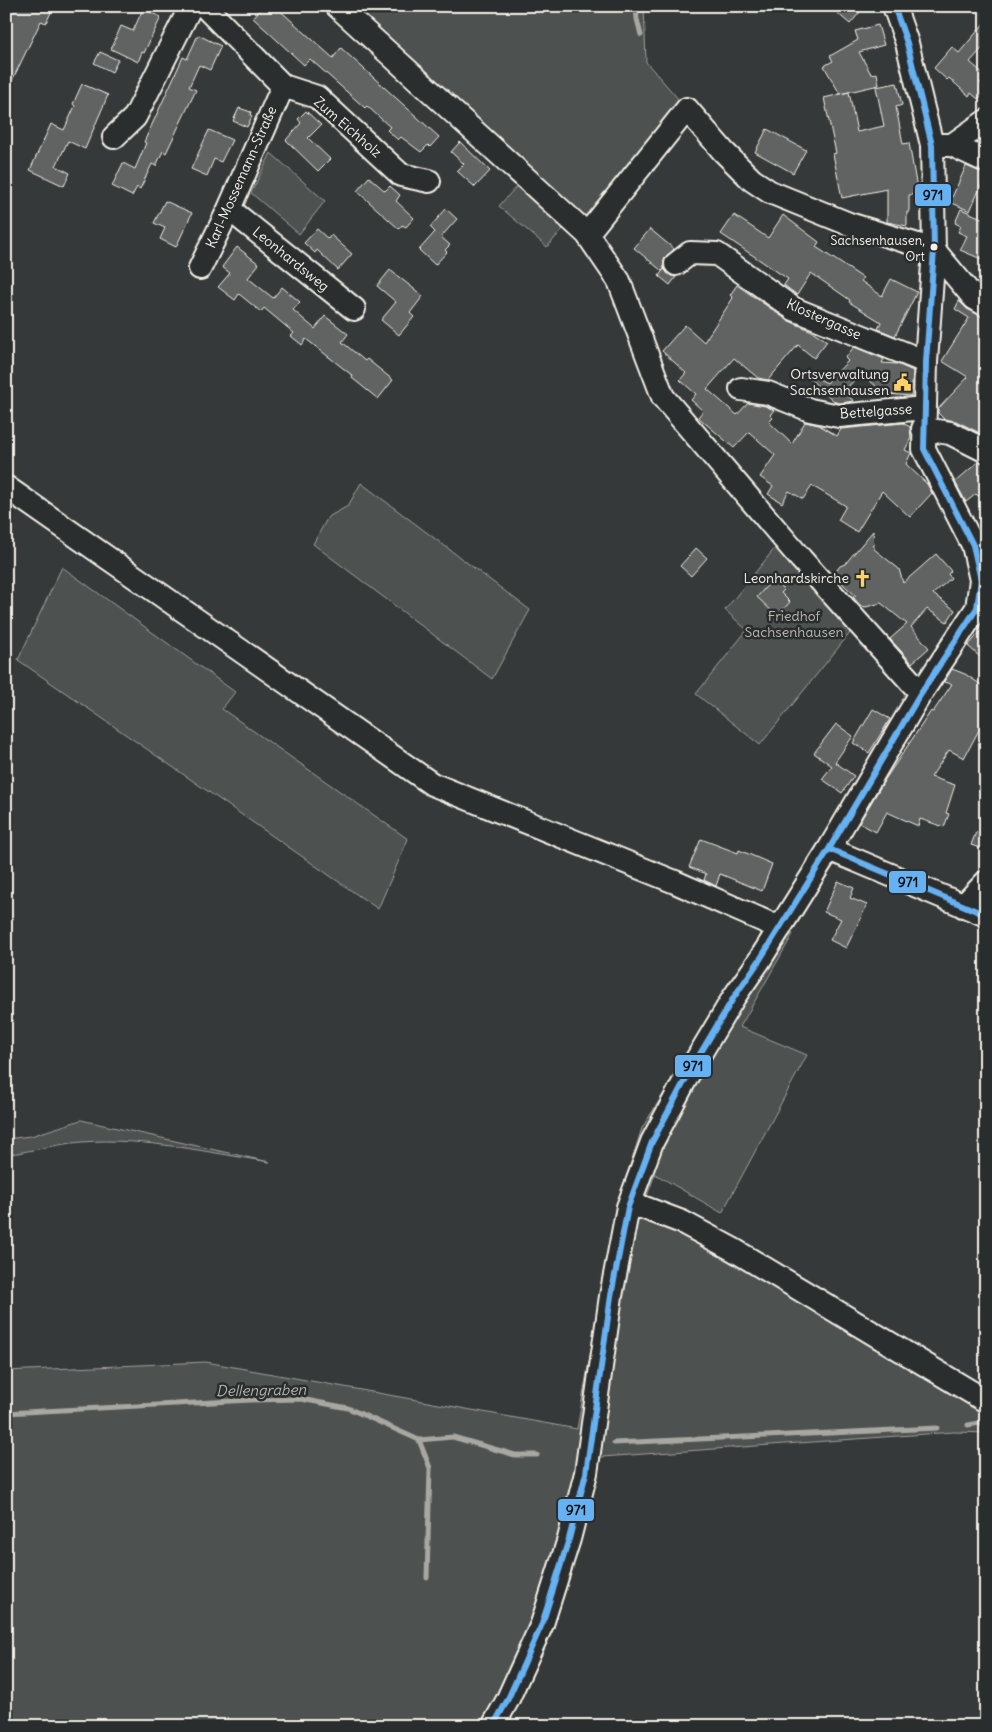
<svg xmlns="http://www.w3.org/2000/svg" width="992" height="1732" viewBox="0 0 992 1732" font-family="Delius,sans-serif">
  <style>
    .green { fill: #4e514f; stroke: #a1a19c }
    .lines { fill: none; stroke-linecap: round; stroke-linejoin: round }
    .stream { stroke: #a8a7a1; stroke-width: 5 }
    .building { fill: #616362; stroke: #f4f1e8 }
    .minor-casing { stroke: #f4f1e8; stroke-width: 26 }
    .minor { stroke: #2a2d2e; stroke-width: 22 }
    .bus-1-casing { stroke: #2a2d2e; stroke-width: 10 }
    .bus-1 { stroke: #66b1f2; stroke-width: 6 }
    .bus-dot { fill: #f4f1e8; stroke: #2a2d2e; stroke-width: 2 }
    .labels { text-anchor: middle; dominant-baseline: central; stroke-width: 5; stroke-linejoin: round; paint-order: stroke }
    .bus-label { font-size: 13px; fill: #f4f1e8; stroke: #2a2d2e; text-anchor: end }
    .street-label { font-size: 14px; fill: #f4f1e8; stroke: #2a2d2e }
    .poi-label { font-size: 14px; fill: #f4f1e8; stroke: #2a2d2e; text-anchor: end }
    .park-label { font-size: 14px; fill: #bab9b2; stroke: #2a2d2e }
    .water-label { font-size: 15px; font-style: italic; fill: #b4b3ad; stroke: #2a2d2e }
    .line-badge { stroke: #2a2d2e; stroke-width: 2 }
    .pale-badge-label { font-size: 14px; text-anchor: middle; font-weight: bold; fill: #111 }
  </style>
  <rect width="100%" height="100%" fill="#363939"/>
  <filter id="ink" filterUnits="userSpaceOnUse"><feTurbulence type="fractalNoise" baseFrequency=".02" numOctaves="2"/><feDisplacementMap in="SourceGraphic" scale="10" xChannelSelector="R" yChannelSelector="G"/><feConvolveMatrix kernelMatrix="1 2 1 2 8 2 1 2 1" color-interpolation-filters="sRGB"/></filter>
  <g filter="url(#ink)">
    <!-- green -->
    <path class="green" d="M337 6H644L646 62 687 109 587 234 571 220 547 247 499 206 524 178Z
      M271 153 325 201 299 234 251 193Z
      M361 483 530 610 492 679 313 544 328 517 348 506Z
      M783 538 858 623 760 745 696 694 747 630 725 610Z
      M62 567 235 692 222 709 408 839 378 909 18 660Z
      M780 928 793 934 740 1027 807 1055 722 1213 655 1174 643 1207 986 1401V1433L954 1432 588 1458 542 1624 555 1623 518 1704 505 1726H6V1371L206 1362 577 1429 616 1209 642 1128 681 1066Z
      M81 1120 251 1158 270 1162C209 1153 145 1137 82 1142 57 1144 31 1151 6 1155V1139L31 1136Z"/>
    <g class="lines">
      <!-- stream -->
      <path class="stream" d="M636 6 637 19 641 35
        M6 1413 251 1400 301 1399 348 1408 419 1440 453 1437 515 1455H537
        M968 1425 986 1422
        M419 1440 430 1468 427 1578
        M614 1443 937 1428"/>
    </g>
    <!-- building -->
    <path class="building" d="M15 6H54L46 23 41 21 6 93V24Z
      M263 6H275L333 58 341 48 439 137 430 147 428 145 421 152 401 137 398 140 387 130 390 127 367 106 365 108 310 59 304 65 253 18Z
      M829 6H865L850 24Z
      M143 9 161 17 144 53 142 52 138 62 111 49 121 26 133 31Z
      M986 21V44L970 62 986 76 980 83 986 88V90L978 99 971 93 969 96 949 78 947 80 934 68 952 47 959 53Z
      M878 25 884 45 859 52 871 74 877 73 879 85 840 94 824 66 833 61 830 56 858 40 855 31Z
      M198 35 221 46 210 70 199 65 189 87 196 90 166 153 163 151 156 166 152 164 140 189 137 187 132 196 112 186 123 163 135 169 146 143 144 142 173 79 183 57 187 59Z
      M100 52 118 60 112 72 94 63Z
      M897 83 902 105 896 107 903 144 909 143 918 194 909 195V212H907V226L887 222V189L842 198 833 154 836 153 824 98 849 92 857 132 884 126 876 87Z
      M82 84 108 95 85 149 68 141 56 166 70 173 64 186 30 170 51 124 64 130 75 106 73 104Z
      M239 108 251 112 250 115 252 116 247 127 233 121Z
      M306 111 321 125 308 138 330 159 318 171 286 140 301 123 298 119Z
      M767 129 806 150 793 173 755 152Z
      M209 130 232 140 221 162 214 159 207 176 191 169Z
      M460 142 490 171 475 187 457 171 464 164 451 152Z
      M966 166 986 174 970 211 950 202Z
      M369 177 385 191 390 186 400 195 396 201 414 218 406 227 402 225 399 229 357 191Z
      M165 201 192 213 176 247 160 239 165 228 154 223Z
      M446 209 457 219 441 237 450 245 445 250 447 252 435 265 419 250 435 232 430 227Z
      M961 209 986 220V261L960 250 967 236 958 232 961 226 955 223Z
      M734 215 768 238 783 215 819 242 816 247 863 278 861 281 882 296 891 279 917 292 895 336 878 329 881 322 849 302 850 300 811 273 797 295 784 285 788 279 721 234Z
      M317 229 328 239 331 235 352 254 338 270 317 250 315 253 304 243Z
      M650 229 674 249 664 259V269L662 271 634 248Z
      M237 247 259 264 248 278 273 298 282 287 300 302 293 310 315 329 325 316 348 334 342 342 365 361 367 359 393 380 378 399 352 378 353 376 306 339 302 345 291 336 294 333 264 308 261 312 239 294 235 300 218 287 230 273 222 267Z
      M664 269 671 276 676 277 670 285 659 276Z
      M390 270 423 296 410 313 414 317 399 335 381 320 396 302 377 286Z
      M737 285 787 320 812 331 827 341 814 358 798 345 768 380 758 378 734 358 707 389 737 415 748 403 765 406 774 410 770 415 773 418 769 422 792 444 805 422 819 425 837 436 841 429 903 423 910 427 911 438 905 450 911 453 906 464 927 484 932 493 910 517 882 491 857 532 838 520 846 506 812 486 803 499 789 491 782 503 768 494 773 486 760 477 775 455 749 432 734 448 698 417 703 411 691 400 696 394 680 380 686 373 662 351 685 325 704 342 733 298 730 295Z
      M959 301 967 309 986 318V436L956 421 944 419 938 413V409L968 377 942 361 969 318 955 309Z
      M854 347 884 359 882 363 897 364 913 371 911 396 885 394 861 373 845 390H840L854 401 840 403 835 402 810 379 813 376 827 383 848 361 845 358Z
      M978 462 986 464V489L978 496 976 494 966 502 955 482Z
      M873 531 874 549 899 569 903 583 936 554 951 571 948 574 951 578 933 594 955 610 947 622 927 609 911 627 929 648 912 663 890 639 907 624 881 603 866 607 861 606 853 597 856 596 833 575 840 566 845 564Z
      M696 548 707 558 691 576 680 566Z
      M772 580 784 590 781 593 790 602 777 616 757 597Z
      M986 625V654L983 652 980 657 968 646Z
      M952 669 965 674 986 688V717L964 758 949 750 931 777 955 785 946 813 949 814 944 827 920 819 918 826 887 812 876 832 859 823 884 781 931 711 933 712 952 684 944 682Z
      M873 709 890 719 869 753 853 743Z
      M836 724 853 736 835 762 854 776 842 793 822 779 832 766 814 753Z
      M976 832 986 835V850L971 845Z
      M701 839 738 853 739 850 772 864 762 891 720 874 716 886 704 880 706 874 689 867Z
      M838 881 854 888 850 898 867 905 846 948 830 940 841 919 824 912Z"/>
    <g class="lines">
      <defs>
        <path id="minor" d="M204 6 283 86 317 97 401 175 429 181
          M337 6 587 234 619 281 663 397 801 559 921 693
          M114 137 135 117 191 6
          M932 145H952L986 161
          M952 145 986 121
          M229 209 354 309
          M587 234 687 109 723 151 752 180 770 192 849 224 934 250 974 298 986 305
          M676 264 690 253 717 254 794 309 926 362
          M200 268 229 209 283 86
          M741 389 768 393 810 410 839 416 924 408
          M923 429 950 433 986 451
          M6 487 432 784 675 882 780 928
          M829 849 986 915
          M963 906 986 882
          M628 1207H642L682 1222 734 1250 986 1401
          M493 1726 507 1701 542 1624 569 1539 586 1473 611 1296 628 1207 652 1142 691 1069 734 997 759 961 829 849 921 693 977 608 981 580 973 545 924 449 926 362 934 250 932 145 907 43 894 6"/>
      </defs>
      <!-- minor casing -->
      <use href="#minor" class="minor-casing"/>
      <!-- minor -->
      <use href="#minor" class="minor"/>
      <defs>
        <path id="bus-1" d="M829 849 986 915
          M493 1726 507 1701 542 1624 569 1539 586 1473 611 1296 628 1207 652 1142 691 1069 734 997 759 961 829 849 921 693 977 608 981 580 973 545 924 449 926 362 934 250 932 145 907 43 894 6"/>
      </defs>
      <!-- bus-1 casing -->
      <use href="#bus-1" class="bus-1-casing"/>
      <!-- bus-1 -->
      <use href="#bus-1" class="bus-1"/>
    </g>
  </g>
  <!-- icons -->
  <defs>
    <symbol id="civic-bare" viewBox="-9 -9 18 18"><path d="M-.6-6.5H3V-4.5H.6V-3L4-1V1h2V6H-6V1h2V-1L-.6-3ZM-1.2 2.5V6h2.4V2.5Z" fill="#ffd166" stroke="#2a2d2e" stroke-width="2.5" paint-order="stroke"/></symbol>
    <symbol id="church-bare" viewBox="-9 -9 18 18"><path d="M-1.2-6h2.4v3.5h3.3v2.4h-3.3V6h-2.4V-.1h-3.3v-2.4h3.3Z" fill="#ffd166" stroke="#2a2d2e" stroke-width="2.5" paint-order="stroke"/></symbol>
  </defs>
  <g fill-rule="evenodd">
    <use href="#civic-bare" x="890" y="370" width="25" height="25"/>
    <use href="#church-bare" x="850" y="566" width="25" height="25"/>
  </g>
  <!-- markers -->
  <circle class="bus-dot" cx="934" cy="247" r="4.5"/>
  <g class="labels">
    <!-- bus labels -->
    <g class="bus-label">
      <text x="925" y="240">Sachsenhausen,<tspan x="925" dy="16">Ort</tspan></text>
    </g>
    <!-- street labels -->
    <g class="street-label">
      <text transform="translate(348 127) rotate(41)">Zum Eichholz</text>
      <text transform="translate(241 177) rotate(-66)">Karl-Mossemann-Straße</text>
      <text transform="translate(291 259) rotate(39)">Leonhardsweg</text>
      <text transform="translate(824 319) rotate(24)">Klostergasse</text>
      <text transform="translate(876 411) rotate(-4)">Bettelgasse</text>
    </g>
    <!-- poi labels -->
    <g class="poi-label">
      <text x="889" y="374">Ortsverwaltung<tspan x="889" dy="16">Sachsenhausen</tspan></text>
      <text x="849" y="578">Leonhardskirche</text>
    </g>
    <!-- park labels -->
    <g class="park-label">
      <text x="794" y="616">Friedhof<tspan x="794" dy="16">Sachsenhausen</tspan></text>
    </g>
    <!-- water labels -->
    <g class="water-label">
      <text transform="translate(261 1390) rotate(-1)">Dellengraben</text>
    </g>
  </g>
  <g class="line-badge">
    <rect x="914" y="183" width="38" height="24" rx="5" fill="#66b1f2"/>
    <rect x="888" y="870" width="39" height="24" rx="5" fill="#66b1f2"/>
    <rect x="674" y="1054" width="38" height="24" rx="5" fill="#66b1f2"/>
    <rect x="557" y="1498" width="38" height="24" rx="5" fill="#66b1f2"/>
  </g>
  <g class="pale-badge-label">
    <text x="933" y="200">971</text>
    <text x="908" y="887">971</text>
    <text x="693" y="1071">971</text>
    <text x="576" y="1515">971</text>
  </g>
  <!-- margin -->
  <rect width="992" height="1732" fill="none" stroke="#2a2d2e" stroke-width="25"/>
  <rect x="12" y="12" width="967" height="1707" fill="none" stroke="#f4f1e8" stroke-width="2" filter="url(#ink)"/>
</svg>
